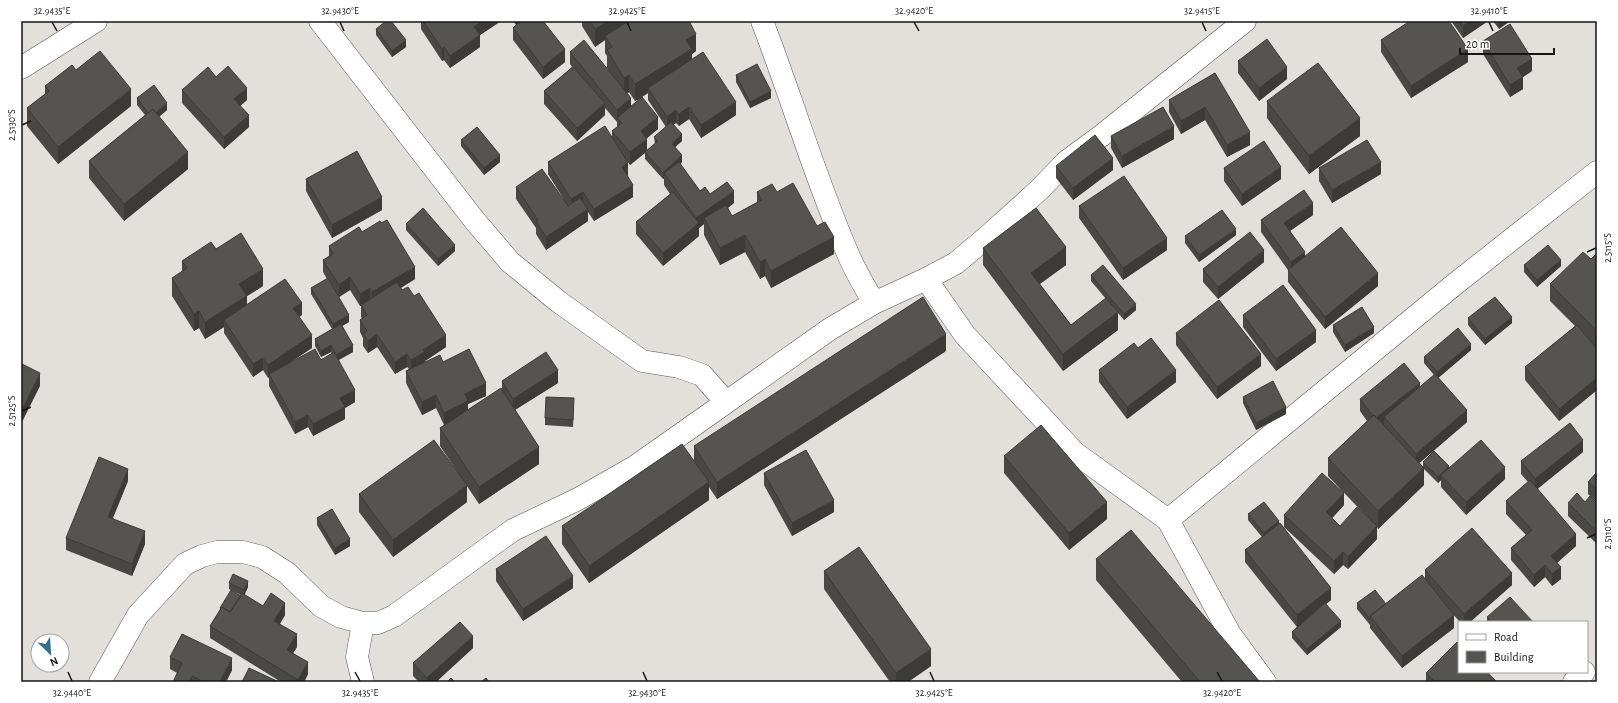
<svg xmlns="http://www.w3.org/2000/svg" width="1618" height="703" viewBox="0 0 1618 703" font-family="'Alegreya Sans',sans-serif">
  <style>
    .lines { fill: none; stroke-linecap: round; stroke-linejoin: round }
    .minor-casing { stroke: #595753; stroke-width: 23 }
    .minor { stroke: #fff; stroke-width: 22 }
    .wall { fill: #4a4845; fill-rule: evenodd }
    .shaded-wall { fill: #3c3b38 }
    .building { fill: #565450; stroke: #3c3b38 }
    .ticks { fill: none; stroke: #161514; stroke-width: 1.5 }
    .neatline { fill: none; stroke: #161514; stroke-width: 1.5 }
    .ticks-label { font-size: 10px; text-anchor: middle; fill: #161514 }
  </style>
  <rect width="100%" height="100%" fill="#e3e0db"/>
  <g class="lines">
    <defs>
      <path id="minor" d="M320 21 475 221 510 262 559 302 642 361 679 367 702 375 726 402
        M762 21C792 98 815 178 848 254 855 271 865 287 874 303
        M21 68 96 21
        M926 279 965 335 1075 453 1168 520 1230 634 1265 682
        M1168 520 1455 284 1597 172
        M100 682 138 615 185 564 202 556 217 552H243L262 557 287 573 321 606 341 617 363 623H378L394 616 513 530 578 499 636 466 830 329 874 303 926 279 956 263 987 237 1039 190 1067 161 1101 136 1245 21
        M363 682 357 657 363 623
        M1574 682 1584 672"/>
    </defs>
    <!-- minor casing -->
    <use href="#minor" class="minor-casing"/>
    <!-- minor -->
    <use href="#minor" class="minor"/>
  </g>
  <!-- wall -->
  <path class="wall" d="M421 21H501L480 35V47L450 68 444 60 442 61 421 29Z
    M513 21H543L565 62 543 79 513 40V28L516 25Z
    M582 21H689L696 51 692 54V59L736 115 701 138 689 119 679 126 676 123 673 125 682 141 675 147 682 162 680 164 700 191 710 194 734 203 728 208 732 216 757 202V192H777L817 226 834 254 771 288 765 276 760 279 745 252 720 265 704 235V224L699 228V236L663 266 636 234V222L670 194 664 185V179H663L645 159V153L630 165 627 161 628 175V176L633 197 594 221 588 212V221L546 250 536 234V228L516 199V187L564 200 548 174V162L612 137V131L617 127V122L605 108V115L577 141 544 104V91L572 67 570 64V52L609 71 607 68V56L605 53V40L595 47 582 26ZM629 92 635 101 640 99 631 106 627 94ZM648 93V100L666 127 654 137 655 144 647 150V138L658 129 642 97Z
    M1451 21H1488L1463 38Z
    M1493 21H1510L1499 29Z
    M376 29 406 47 392 57 376 35Z
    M1381 40 1468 62 1411 98 1381 52Z
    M1483 41 1532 71 1523 77V89L1510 97 1483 54Z
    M1238 61 1287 79 1259 101 1238 73Z
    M76 70 131 106 58 164 27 126V108L45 94V86Z
    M1215 73 1250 145 1227 157 1205 120 1181 134 1169 112V100Z
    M736 75 771 98 750 108 736 82Z
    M216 77 247 100 240 106 249 127 224 149 182 103V90Z
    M137 98 167 110 159 117 188 169 124 221 89 178V161L145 115 137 105Z
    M1267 101 1360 136 1309 174 1267 118Z
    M1111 136 1174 139 1122 168 1111 148Z
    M461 140 500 162 484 175 461 146Z
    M1056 166 1113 170 1073 200 1056 178Z
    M1224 168 1281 179 1242 206 1224 181Z
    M1319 168 1381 174 1332 203 1319 181Z
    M306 179 382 210 332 238 306 191Z
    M1079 206 1167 250 1123 280 1079 218Z
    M1313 215 1290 231 1305 256 1378 286 1325 329 1288 282V270L1261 232V220Z
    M406 224 455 251 438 266 406 230Z
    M362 232 415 279 401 288 446 347 425 361V362H443L486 396 468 404V410L502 390V381L558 383 515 410 539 464 479 504 440 446V428L444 425 436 408 422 415 406 383V371L409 369 407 367 395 374 377 347 368 353 363 346V338L360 332V320L362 318 361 317V306H360L350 290 339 297 349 322 342 326 353 352 339 360 355 402 345 408V419L313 436 308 427 295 434 269 386V377L268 378 263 370 253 377 224 333V327L205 339 199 328 194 331 172 296V278L182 272V261L216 249 263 286 247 296V305L302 315 299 317 312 348 289 363 321 360 332 354 331 352 321 357 315 346V339L332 329 311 294V288L327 279 323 272V260L329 257V246Z
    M1236 235 1199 262 1185 243V236Z
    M983 248 1066 265 1040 284 1071 325 1106 299 1091 281V275L1136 310 1124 320 1118 313V330L1063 371 983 265Z
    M1597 253V390L1559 421 1525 380V367L1575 326 1550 301V284L1591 259Z
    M1264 262 1218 299 1203 282V269Z
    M1524 265 1561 266 1537 287 1524 272Z
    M1243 315 1316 342 1276 371 1243 327Z
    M1468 318 1512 323 1485 345 1468 325Z
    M1333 325 1374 333 1345 352 1333 332Z
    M1176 333 1261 366 1217 399 1176 345Z
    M1138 348 1176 382 1127 419 1099 382V370Z
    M1471 350 1438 378 1467 422 1419 463 1423 467V462L1449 468 1505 479 1466 515 1441 487V480L1438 483 1424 469V485L1378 529 1377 527V539L1348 569 1343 565 1334 574 1284 527V515L1344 505 1332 518 1340 526 1370 520 1328 476V458L1367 421 1360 411V399L1420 387 1434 375 1424 363V357Z
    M946 351 717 499 709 487V500L589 583 562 544V526L694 460V446Z
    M1243 397 1286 414 1256 430 1243 403Z
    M574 405 573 427 545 425V418Z
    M1583 452 1537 489 1576 546 1557 563 1561 579 1552 586 1545 577 1534 587 1511 560V548L1526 535 1506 514V501L1528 482 1521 474V461Z
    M1004 456 1107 519 1069 550 1004 473Z
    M1597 472V502L1588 494V482Z
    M764 473 834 512 792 536 764 485Z
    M128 481 113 518 145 544 132 576 66 550V538Z
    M359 494 467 502 393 557 359 512Z
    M1585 502 1597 503V544L1568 516V503Z
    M1248 514 1279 523 1331 600 1326 604 1341 627 1307 655 1292 638V632L1297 627 1245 562V550L1262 537 1248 520Z
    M317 518 350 546 335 555 317 525Z
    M1096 559 1260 682H1182L1096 580Z
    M496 569 573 588 523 621 496 581Z
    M1425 570 1512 585 1470 622H1460L1450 611 1454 628 1402 668 1370 628V625L1357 609V603L1386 604 1425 579Z
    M824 571 931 666 908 682H890L824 589Z
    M229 583 248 587 244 595 263 606 285 615 280 624 297 647 293 653 308 674 304 682H281L210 638V626L220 609V608L241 595 229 589Z
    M1487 617 1533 622H1487Z
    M473 648 436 682H419L413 676V663Z
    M170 657 232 670 226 682H173L177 673 170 669Z
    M1426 673 1497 682H1426Z"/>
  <!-- shaded-wall -->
  <path class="shaded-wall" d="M483 21H501L480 35V47L450 68V56L474 27Z
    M516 21H523L516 26Z
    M609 21H638L605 36V40L595 47V29Z
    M1470 21H1488L1463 38V26Z
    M1499 21H1510L1499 29Z
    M696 34V51L692 54V66L648 88V93L635 101V84L686 40Z
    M406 40V47L392 57V51Z
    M444 47V60L442 61V49Z
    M565 49V62L543 79V67Z
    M1468 49V62L1411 98V86Z
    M1532 59V71L1523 77V89L1510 97V85L1517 68Z
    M1287 67V79L1259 101V88Z
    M629 75V92L624 96V78Z
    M247 88V100L234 111V99Z
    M131 89V106L58 164V147Z
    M771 91V98L750 108V102Z
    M631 98V111L617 118V122V110Z
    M736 102V115L701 138V125Z
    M167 103V110L151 123V116Z
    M605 103V115L577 141V128Z
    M689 107V119L679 126V114Z
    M1205 107V120L1181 134V121Z
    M676 110V123L667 129V117Z
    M249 115V127L224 149V137Z
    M658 117V129L641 143V131Z
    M1360 118V136L1309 174V156Z
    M1174 126V139L1122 168V156Z
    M1250 132V145L1227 157V145Z
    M682 134V141L672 150V144Z
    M647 139V151L630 165V152Z
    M188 152V169L124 221V204Z
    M500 155V162L484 175V168Z
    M682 155V162L666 177 664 173 663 179V173Z
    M1113 158V170L1073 200V188Z
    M1381 162V174L1332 203V190Z
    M628 163V175L622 179V167Z
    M1281 167V179L1242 206V194Z
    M633 185V197L594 221V209Z
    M734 191V203L707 223 704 218V224L699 228V236L663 266V253L696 226V218Z
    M583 192V204L571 212V199Z
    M382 197V210L332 238V225Z
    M1313 203V215L1284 235V223Z
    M588 209V221L546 250V237Z
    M1236 229V235L1199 262V255Z
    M745 235V252L720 265V248Z
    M834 237V254L771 288V271Z
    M1167 238V250L1123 280V268Z
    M455 245V251L438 266V259Z
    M1066 247V265L1031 290V273Z
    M1264 250V262L1218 299V287Z
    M1305 252V265L1291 275V262Z
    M765 259V276L760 279V262Z
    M1561 260V266L1537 287V280Z
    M415 267V279L372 305V292Z
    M263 269V286L247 296V313L224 320V327L205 339V322L239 284Z
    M1378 273V286L1325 329V317Z
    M350 277V290L339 297V285Z
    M22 279V296L21 298V280Z
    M370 288V301L360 306V294Z
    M302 303V315L293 321V308Z
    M1136 304V310L1124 320V314Z
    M199 311V328L194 331V314Z
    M1118 312V330L1063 371V354Z
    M349 315V322L333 331V324Z
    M1512 317V323L1485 345V339Z
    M1374 327V333L1345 352V345Z
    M1316 330V342L1276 371V359Z
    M377 334V347L368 353V341Z
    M946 334V351L717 499V482Z
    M312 335V348L270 376 269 374V377L268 378V365Z
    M446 335V347L425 361V364L411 373V360L423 350Z
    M1471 344V350L1437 379V372Z
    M331 345V352L321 357V351Z
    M353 345V352L336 361V355Z
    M407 354V367L395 374V362Z
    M1261 354V366L1217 399V387Z
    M263 358V370L253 377V364Z
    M558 370V383L513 411V399Z
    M1176 370V382L1127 419V407Z
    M40 373V386L21 424V412Z
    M1597 378V390L1559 421V409Z
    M486 383V396L468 404V414L444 425V413L465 394Z
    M1420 383V395L1384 417V424L1375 431V419Z
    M355 390V402L345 408V419L313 436V424L340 398Z
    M436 395V408L422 415V402Z
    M1286 407V414L1256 430V423Z
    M1467 410V422L1416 466V454Z
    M308 415V427L295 434V422Z
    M1583 440V452L1535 491V479Z
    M539 447V464L479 504V487Z
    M1449 466V472L1441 475V480L1438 483V477Z
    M1505 467V479L1466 515V502Z
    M1424 468V485L1378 529V511Z
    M128 469V481L108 529V517Z
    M709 482V500L589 583V566Z
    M467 485V502L393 557V540Z
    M1344 493V505L1326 525V512Z
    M834 500V512L792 536V523Z
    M1107 502V519L1069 550V533Z
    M1279 521V528L1264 540V533Z
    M1377 526V539L1348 569V557Z
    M145 531V544L132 576V564Z
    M1576 534V546L1551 568V556Z
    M350 539V546L335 555V548Z
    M1343 552V565L1334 574V561Z
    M1545 565V577L1534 587V575Z
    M1561 567V579L1552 586V574Z
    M1512 573V585L1470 622H1464V614Z
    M573 576V588L523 621V609Z
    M248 581V587L244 596V590Z
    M1331 588V600L1297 627V615Z
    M285 603V615L274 633V621Z
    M1454 615V628L1402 668V656Z
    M1341 621V627L1307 655V649Z
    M297 634V647L287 662V650Z
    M473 636V648L436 682H427V678Z
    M931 649V666L908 682H896V673Z
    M232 658V670L226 682H220Z
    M308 662V674L304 682H298V680Z
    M192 676V682H189Z"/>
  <!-- building -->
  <path class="building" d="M386 21H391L406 40 392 51 376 29Z
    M423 21H483L474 27 480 35 450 56 444 47 442 49Z
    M521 21H543L565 49 543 67 513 28Z
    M590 21H609L595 29Z
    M629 21H689L696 34 686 40 692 49 635 84 629 75 624 78 607 50 612 47 605 36Z
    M1410 21H1449L1468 49 1411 86 1381 40Z
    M1460 21H1470L1463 26Z
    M1510 24 1532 59 1517 68 1523 77 1510 85 1483 41Z
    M1267 39 1287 67 1259 88 1238 61Z
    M584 40 631 98 617 110 570 52Z
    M100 51 131 89 58 147 27 108 49 91 45 86 72 65 76 70Z
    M703 52 736 102 701 125 689 107 679 114 676 110 667 117 648 88Z
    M1318 63 1360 118 1309 156 1267 101Z
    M757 64 771 91 750 102 736 75Z
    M228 66 247 88 234 99 249 115 224 137 182 90 208 67 216 77Z
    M573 67 605 103 577 128 544 91Z
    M1215 73 1250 132 1227 145 1205 107 1181 121 1169 100Z
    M154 85 167 103 156 113 153 109 148 113 137 98Z
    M642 97 658 117 641 131 647 139 630 152 612 131 622 123 617 118Z
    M1163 107 1174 126 1122 156 1111 136Z
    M153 109 188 152 124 204 89 161Z
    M671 122 682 134 672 144 682 155 663 173 645 152 658 141 654 137Z
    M605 126 628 163 622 167 633 185 594 209 583 192 571 199 548 162Z
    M477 127 500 155 484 168 461 140Z
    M1095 135 1113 158 1073 188 1056 166Z
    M1367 140 1381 162 1332 190 1319 168Z
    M1264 141 1281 167 1242 194 1224 168Z
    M357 151 382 197 332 225 306 179Z
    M679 162 700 191 705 187 710 194 727 182 734 191 696 218 664 173Z
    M542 169 568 206 580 198 588 209 546 237 536 221 538 220 516 187Z
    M1124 176 1167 238 1123 268 1079 206Z
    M793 183 817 226 825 222 834 237 771 271 765 259 760 262 745 235 720 248 704 218 726 205 732 216 762 200 757 192 772 184 777 192Z
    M1304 190 1313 203 1284 223 1305 252 1291 262 1261 220Z
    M673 192 699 223 663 253 636 222Z
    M423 208 455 245 438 259 406 224Z
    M1036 208 1066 247 1031 273 1071 325 1106 298 1118 312 1063 354 983 248Z
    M1222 210 1236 229 1199 255 1185 236Z
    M387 220 415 267 372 292 370 288 360 294 350 277 339 285 323 260 333 254 329 246 359 227 362 232 380 221 381 223Z
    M1341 227 1378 273 1325 317 1288 270Z
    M1250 232 1264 250 1218 287 1203 269Z
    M241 233 263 269 239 284 247 296 205 322 199 311 194 314 172 278 187 268 182 261 211 242 216 249Z
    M1548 245 1561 260 1537 280 1524 265Z
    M1583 252 1591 259 1597 253V331L1550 284Z
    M1103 265 1136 304 1124 314 1091 275Z
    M328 278 349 315 333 324 311 288Z
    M285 279 302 303 293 308 312 335 268 365 263 358 253 364 224 320Z
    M397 282 402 290 408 287 414 296 419 293 446 335 423 350 425 352 411 360 407 354 395 362 377 334 368 341 363 334 367 331 360 320 367 315 361 305Z
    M1283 285 1316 330 1276 359 1243 315Z
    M923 297 946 334 717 482 694 446Z
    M1495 297 1512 317 1485 339 1468 318Z
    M1219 300 1261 354 1217 387 1176 333Z
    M1362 307 1374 327 1345 345 1333 325Z
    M341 324 353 345 336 355 331 345 321 351 315 339Z
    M1577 325 1597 349V378L1559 409 1525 367Z
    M1458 328 1471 344 1437 372 1424 357Z
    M1151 338 1176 370 1127 407 1099 370 1134 343 1138 348Z
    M315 349 321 360 334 352 355 390 340 398 345 407 313 424 308 415 295 422 269 374Z
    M469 349 486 383 465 394 468 401 444 413 436 395 422 402 406 371 440 355 443 362Z
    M546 352 558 370 513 399 502 381Z
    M1404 363 1420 383 1376 418 1374 415 1373 416 1360 399Z
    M22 364 40 373 21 412V366Z
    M1435 374 1467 410 1416 454 1384 417Z
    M1273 381 1286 407 1256 423 1243 397Z
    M501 388 539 447 479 487 440 428Z
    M546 397 574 398 573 420 545 418Z
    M1374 415 1424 468 1378 511 1328 458Z
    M1570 423 1583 440 1535 479 1521 461Z
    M1041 425 1107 502 1069 533 1004 456Z
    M434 440 467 485 393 540 359 494Z
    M1481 440 1505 467 1466 502 1441 475Z
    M682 444 709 482 589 566 562 526Z
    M806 450 834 500 792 523 764 473Z
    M1434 451 1449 466 1438 477 1423 462Z
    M99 457 128 469 108 517 145 531 132 564 66 538Z
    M1597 472V489L1588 482Z
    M1322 473 1344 493 1326 512 1340 526 1357 507 1377 526 1348 557 1343 552 1334 561 1284 515Z
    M1530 480 1576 534 1551 556 1561 567 1552 574 1545 565 1534 575 1511 548 1532 530 1506 501Z
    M1577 493 1585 502 1590 496 1597 503V532L1568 503Z
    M1264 502 1279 521 1264 533 1248 514Z
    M332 509 350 539 335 548 317 518Z
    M1280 523 1331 588 1297 615 1245 550Z
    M1472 528 1512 573 1464 614 1425 570Z
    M1131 530 1260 682H1200L1096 559Z
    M546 536 573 576 523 609 496 569Z
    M859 547 931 649 896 673 824 571Z
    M233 574 248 581 244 590 229 583Z
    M1422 575 1454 615 1402 656 1370 616Z
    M231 590 241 596 230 612 222 607 221 608H220Z
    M1375 590 1386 604 1370 616V619L1357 603Z
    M242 593 263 606 271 593 285 603 274 621 297 634 287 650 308 662 298 680 210 626 222 607 230 612Z
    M1510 597 1533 622H1492L1487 617Z
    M1325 603 1341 621 1307 649 1292 632Z
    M460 622 473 636 427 678 413 663Z
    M182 634 232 658 220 682H204L192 676 189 682H173L182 663 170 657Z
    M1457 642 1459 644V672H1487L1497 682H1435L1426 673Z
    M249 668 279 682H242Z
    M451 678 455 682H447Z
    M486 678 489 682H481Z"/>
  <!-- ticks -->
  <path class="ticks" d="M52 22 57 31M340 22 344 31M627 22 631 31M914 22 919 31M1202 22 1206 31M1489 22 1493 31M22 125 31 121M1587 252 1596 248M22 411 31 407M1587 538 1596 534M68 672 72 681M355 672 360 681M643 672 647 681M930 672 934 681M1217 672 1222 681"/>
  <!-- border -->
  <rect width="1618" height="703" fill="none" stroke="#ffffff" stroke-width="44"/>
  <!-- legend -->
  <rect x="1458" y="621" width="130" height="52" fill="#ffffff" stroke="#a2a1a1"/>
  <rect x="1466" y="634" width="20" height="6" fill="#ffffff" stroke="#a2a1a1"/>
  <text x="1494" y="641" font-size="12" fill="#161514">Road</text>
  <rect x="1466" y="651" width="20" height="12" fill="#565450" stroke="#a2a1a1"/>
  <text x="1494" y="661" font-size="12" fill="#161514">Building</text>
  <!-- north arrow -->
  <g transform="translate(50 653) rotate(155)"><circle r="19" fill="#ffffff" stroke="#a2a1a1"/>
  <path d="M0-3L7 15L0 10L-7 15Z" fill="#356e88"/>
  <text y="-6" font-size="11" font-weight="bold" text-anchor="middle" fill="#161514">N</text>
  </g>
  <!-- scale -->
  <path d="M1460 48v6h94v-6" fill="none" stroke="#161514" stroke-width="2"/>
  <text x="1466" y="48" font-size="12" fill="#161514" stroke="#ffffff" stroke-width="3" paint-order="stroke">20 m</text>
  <rect x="22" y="22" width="1574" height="659" class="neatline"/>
  <g class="ticks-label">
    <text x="52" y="14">32.9435°E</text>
    <text x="340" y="14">32.9430°E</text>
    <text x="627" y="14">32.9425°E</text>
    <text x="914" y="14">32.9420°E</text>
    <text x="1202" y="14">32.9415°E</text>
    <text x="1489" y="14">32.9410°E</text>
    <text transform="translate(11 125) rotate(-90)" y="4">2.5130°S</text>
    <text transform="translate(1607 248) rotate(-90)" y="4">2.5115°S</text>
    <text transform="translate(11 411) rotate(-90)" y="4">2.5125°S</text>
    <text transform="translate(1607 534) rotate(-90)" y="4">2.5110°S</text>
    <text x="72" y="696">32.9440°E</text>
    <text x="360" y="696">32.9435°E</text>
    <text x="647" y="696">32.9430°E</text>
    <text x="934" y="696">32.9425°E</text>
    <text x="1222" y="696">32.9420°E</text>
  </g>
</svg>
